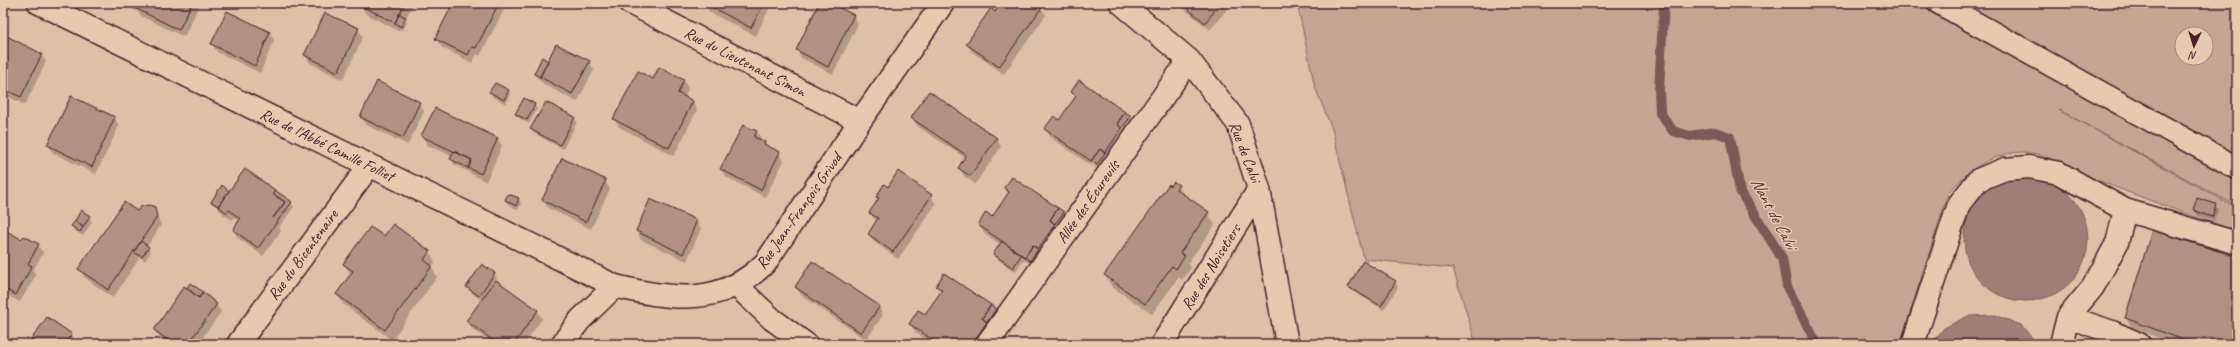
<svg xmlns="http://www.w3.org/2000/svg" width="2240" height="347" viewBox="0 0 2240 347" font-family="Caveat,sans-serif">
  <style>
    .green { fill: #c5a592; stroke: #88625e; fill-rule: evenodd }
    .water { fill: #a17e74; stroke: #7e5857 }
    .shadow { fill: #0003 }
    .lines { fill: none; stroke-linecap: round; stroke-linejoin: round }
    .stream { stroke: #7e5857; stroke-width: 10 }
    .building { fill: #b29082; stroke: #4a1f2b }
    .minor-casing { stroke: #4a1f2b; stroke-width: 25 }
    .minor { stroke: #e7caae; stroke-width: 22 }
    .labels { text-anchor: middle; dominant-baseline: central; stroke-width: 3; stroke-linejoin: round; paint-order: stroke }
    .street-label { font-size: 16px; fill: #4a1f2b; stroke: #e7caae }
    .water-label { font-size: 17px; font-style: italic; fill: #5b323a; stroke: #e7caae }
  </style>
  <rect width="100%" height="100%" fill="#dec0a6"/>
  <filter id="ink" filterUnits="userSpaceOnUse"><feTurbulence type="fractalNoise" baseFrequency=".025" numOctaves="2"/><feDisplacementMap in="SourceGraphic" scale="8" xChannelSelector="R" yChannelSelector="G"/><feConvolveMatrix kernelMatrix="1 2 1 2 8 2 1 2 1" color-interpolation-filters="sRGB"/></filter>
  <g filter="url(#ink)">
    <!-- green -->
    <path class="green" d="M1297 3H2237V206L2059 110 2237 208V231C2188 215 2140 197 2092 178 2070 170 2048 153 2024 152 1994 152 1965 171 1948 194L1900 344H1476L1453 268 1364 259 1332 129 1315 87ZM2182 34H2206V58H2182Z"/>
    <!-- water -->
    <path class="water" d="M1964 239a62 62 0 1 1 124 0a62 62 0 1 1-124 0Z
      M1968 316 1995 315 2021 325 2037 344H1931L1944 328Z"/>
    <!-- shadow -->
    <path class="shadow" d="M120 3H197L199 6 184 37 141 16 138 12Z
      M362 3H414L405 19 407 23 403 30 400 29 399 31 366 14 361 5Z
      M454 3H505L506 6 480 56 477 54 472 63 441 47 437 39Z
      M705 3H772L756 36 709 12Z
      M820 3H828L853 16 858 24 833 74 801 58 797 50Z
      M1002 3H1037L1046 15 1004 74 972 52 967 44Z
      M1177 3H1232L1210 30Z
      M358 29 363 37 343 80 310 63 305 55Z
      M270 33 274 41 260 73 217 52 212 44Z
      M3 35 41 54 46 62 25 105 3 94Z
      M548 62H589L594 70 577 102 545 85 538 79 535 74Z
      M659 69 684 81 688 89 685 97 693 101 697 110 674 156 619 127 614 119 653 80Z
      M508 91 511 95 506 104 493 97 491 92Z
      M930 92 997 139 1001 147 975 184 964 176 959 168 965 158 917 126 912 118Z
      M1072 92 1130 116 1133 121 1099 169 1096 168 1089 156 1088 157 1093 167 1050 137 1046 129 1060 121 1076 98Z
      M71 97 115 118 119 126 96 174 53 153 48 145Z
      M419 103 424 111 408 145 366 125 361 117Z
      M534 104 537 109 529 124 519 118 516 114Z
      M574 117 577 122 563 149 533 133 531 129Z
      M743 126 757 132 767 147 779 153 784 161 765 197 726 177 721 169Z
      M422 136 497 138 502 146 486 182 454 164 451 159 452 156 427 145Z
      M605 181 610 189 591 229 548 208 543 200Z
      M884 186 888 189 931 196 936 204 898 259 874 242 869 234 877 222 870 213Z
      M1178 186 1184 196 1208 213 1215 225 1188 263 1191 268 1182 280 1179 277 1152 314 1112 287 1105 275 1171 188Z
      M1005 188 1063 213 1066 217 1033 265 1023 260 1015 272 997 259 994 254 1001 245 984 233 979 225 992 218 1009 194Z
      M229 192 291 203 294 207 279 227 281 231 263 256 238 238 234 230 240 222 234 217 232 220 224 215 212 202Z
      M518 199 521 203 518 210 509 205 506 200Z
      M650 200 696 221 701 229 687 261 641 240 637 231Z
      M146 205 154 208 161 225 147 247 151 252 145 261 140 257 113 298 84 277 79 269Z
      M2215 205 2218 210 2214 221 2197 215 2194 210Z
      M89 217 92 222 83 236 75 231 72 226Z
      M393 226 430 252 435 262 432 267 437 277 392 340 343 304 337 294 351 275 344 264 384 238Z
      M3 230 21 240 38 245 43 253 33 271 36 275 20 302 3 293Z
      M2237 258V344H2171L2162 341 2160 338 2132 328 2126 318Z
      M494 274 497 278 495 280 538 311 542 319 524 344H493L472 329 468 321 482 301 470 291 467 287Z
      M1395 282 1398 287 1384 310 1352 291 1349 287Z
      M937 286 995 310 998 314 982 344H933L915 332 911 324 925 316 941 292Z
      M796 287 879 307 883 315 866 340 801 295Z
      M188 288 216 304 221 312 198 344H168L160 338 155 330 191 292Z
      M72 334 75 344H30Z
      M604 338 610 342 611 344H604L602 340Z
      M290 341 295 344H288Z"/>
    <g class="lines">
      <!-- stream -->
      <path class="stream" d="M1664 3 1659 89 1660 113 1673 131 1690 136 1715 132 1730 137 1740 191 1782 258 1787 287 1817 344"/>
    </g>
    <!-- building -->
    <path class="building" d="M131 3H192L179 30 135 8 136 5Z
      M361 3H405L395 23 360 5Z
      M453 3H499L476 48 472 47 468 55 435 39Z
      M704 3H764L751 28Z
      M819 3H830L854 15 828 67 796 50Z
      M1001 3H1038L1043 6 999 67 966 44 991 8 995 12Z
      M1181 3H1221L1205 23Z
      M227 11 270 32 255 66 211 44Z
      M325 13 359 28 338 72 304 55Z
      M399 14 406 17 401 27 395 23Z
      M3 34 42 54 21 97 3 89Z
      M556 44 590 61 572 94 540 77Z
      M542 57 548 61 540 77 534 74Z
      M659 67 684 80 678 93 693 101 669 148 613 119 638 71 653 79Z
      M1079 80 1125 112 1117 124 1122 128 1105 153 1100 149 1091 161 1044 129 1054 116 1059 120 1076 96 1071 92Z
      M377 81 420 102 403 138 360 117Z
      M495 83 509 90 504 100 489 92Z
      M929 91 997 138 970 176 958 168 966 155 911 118Z
      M71 96 115 117 92 167 47 145Z
      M524 98 535 104 527 120 515 114Z
      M546 102 575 117 560 145 530 129Z
      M435 108 498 138 481 174 468 168 472 160 421 136Z
      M1125 112 1131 116 1122 128 1117 124Z
      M743 125 757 131 754 137 765 142 764 144 780 152 761 190 720 169Z
      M1100 149 1105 153 1097 165 1091 161Z
      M454 151 472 160 468 168 450 159Z
      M562 158 606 180 586 222 542 200Z
      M245 169 275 190 273 194 285 202 273 218 277 222 258 248 233 230 240 219 229 210 227 213 218 206Z
      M898 171 932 195 893 252 868 234 878 218 869 213 879 198 876 197 884 184 888 187Z
      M1012 177 1058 208 1050 220 1055 224 1038 249 1033 245 1025 257 978 225 986 212 992 217 1009 192 1004 188Z
      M1174 182 1179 185 1176 189 1209 212 1180 253 1185 256 1176 269 1172 266 1145 304 1104 275 1169 184 1170 186Z
      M222 185 229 191 218 206 211 202Z
      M275 190 292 202 277 222 273 218 285 202 273 194Z
      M508 194 519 198 516 206 505 200Z
      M2197 198 2216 204 2212 217 2193 210Z
      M650 199 697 220 683 254 636 231Z
      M124 202 137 211 141 206 150 205 155 207 157 217 108 290 78 269Z
      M1058 208 1064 212 1055 224 1050 220Z
      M81 210 90 216 83 227 75 221Z
      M75 221 83 227 80 232 71 226Z
      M393 224 430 251 424 260 432 266 385 330 336 294 353 271 343 264 370 227 384 236Z
      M3 229 21 239 24 236 39 244 28 264 32 266 16 295 3 288Z
      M2152 230 2237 257V344H2194L2125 318Z
      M141 241 149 247 142 257 134 252Z
      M1002 241 1021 255 1013 268 993 254Z
      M1033 245 1038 249 1030 261 1025 257Z
      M812 261 880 306 861 333 795 287Z
      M1363 261 1396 281 1381 306 1348 287Z
      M482 264 495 273 479 296 466 287Z
      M944 273 991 305 982 318 987 322 972 344 964 342 963 344H939L909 324 918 310 925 314 942 290 936 286Z
      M496 280 538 310 514 344H498L466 321Z
      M190 283 203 292 199 298 187 288Z
      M184 286 199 298 203 292 217 304 188 344H173L154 330Z
      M991 305 996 309 987 322 982 318Z
      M47 317 72 334 65 344H28Z
      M1372 339V344H1341Z"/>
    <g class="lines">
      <defs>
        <path id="minor" d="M39 3 615 286
          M630 3 860 121
          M1121 3 1189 60 1238 124 1259 189 1287 344
          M1939 3 2237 168
          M737 286 772 319 806 344
          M2068 317 2112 332 2139 344
          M238 344 369 166
          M562 344 580 320 615 286C671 300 723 307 766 262L860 121 943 3
          M987 344 1189 60
          M1162 344 1259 189
          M1913 344 1959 204 1978 180 2005 169 2029 167 2059 173 2125 210 2237 243
          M2061 344 2068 317 2093 287 2117 243 2125 210"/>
      </defs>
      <!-- minor casing -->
      <use href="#minor" class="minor-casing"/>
      <!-- minor -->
      <use href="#minor" class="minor"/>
    </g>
  </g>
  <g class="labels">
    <!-- street labels -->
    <g class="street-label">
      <text transform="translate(745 62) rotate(27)">Rue du Lieutenant Simon</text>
      <text transform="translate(327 145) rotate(26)">Rue de l'Abbé Camille Folliet</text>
      <text transform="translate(1245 152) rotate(69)">Rue de Calvi</text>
      <text transform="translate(1088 202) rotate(-55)">Allée des Écureuils</text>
      <text transform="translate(799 211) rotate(-55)">Rue Jean-François Grivod</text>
      <text transform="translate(303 255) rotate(-54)">Rue du Bicentenaire</text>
      <text transform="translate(1211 267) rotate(-58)">Rue des Noisetiers</text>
    </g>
    <!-- water labels -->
    <g class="water-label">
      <text transform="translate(1774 213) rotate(62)">Nant de Calvi</text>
    </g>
  </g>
  <!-- margin -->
  <rect width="2240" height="347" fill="none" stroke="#e7caae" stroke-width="16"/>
  <rect x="8" y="8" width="2224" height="331" fill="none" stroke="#4a1f2b" stroke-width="1.5" filter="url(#ink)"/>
  <!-- north arrow -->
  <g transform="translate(2194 46) rotate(184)"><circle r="19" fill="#e7caae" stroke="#a8867a"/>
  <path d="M0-3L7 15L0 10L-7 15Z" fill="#4a1f2b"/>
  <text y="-6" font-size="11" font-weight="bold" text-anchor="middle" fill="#4a1f2b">N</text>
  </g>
</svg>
